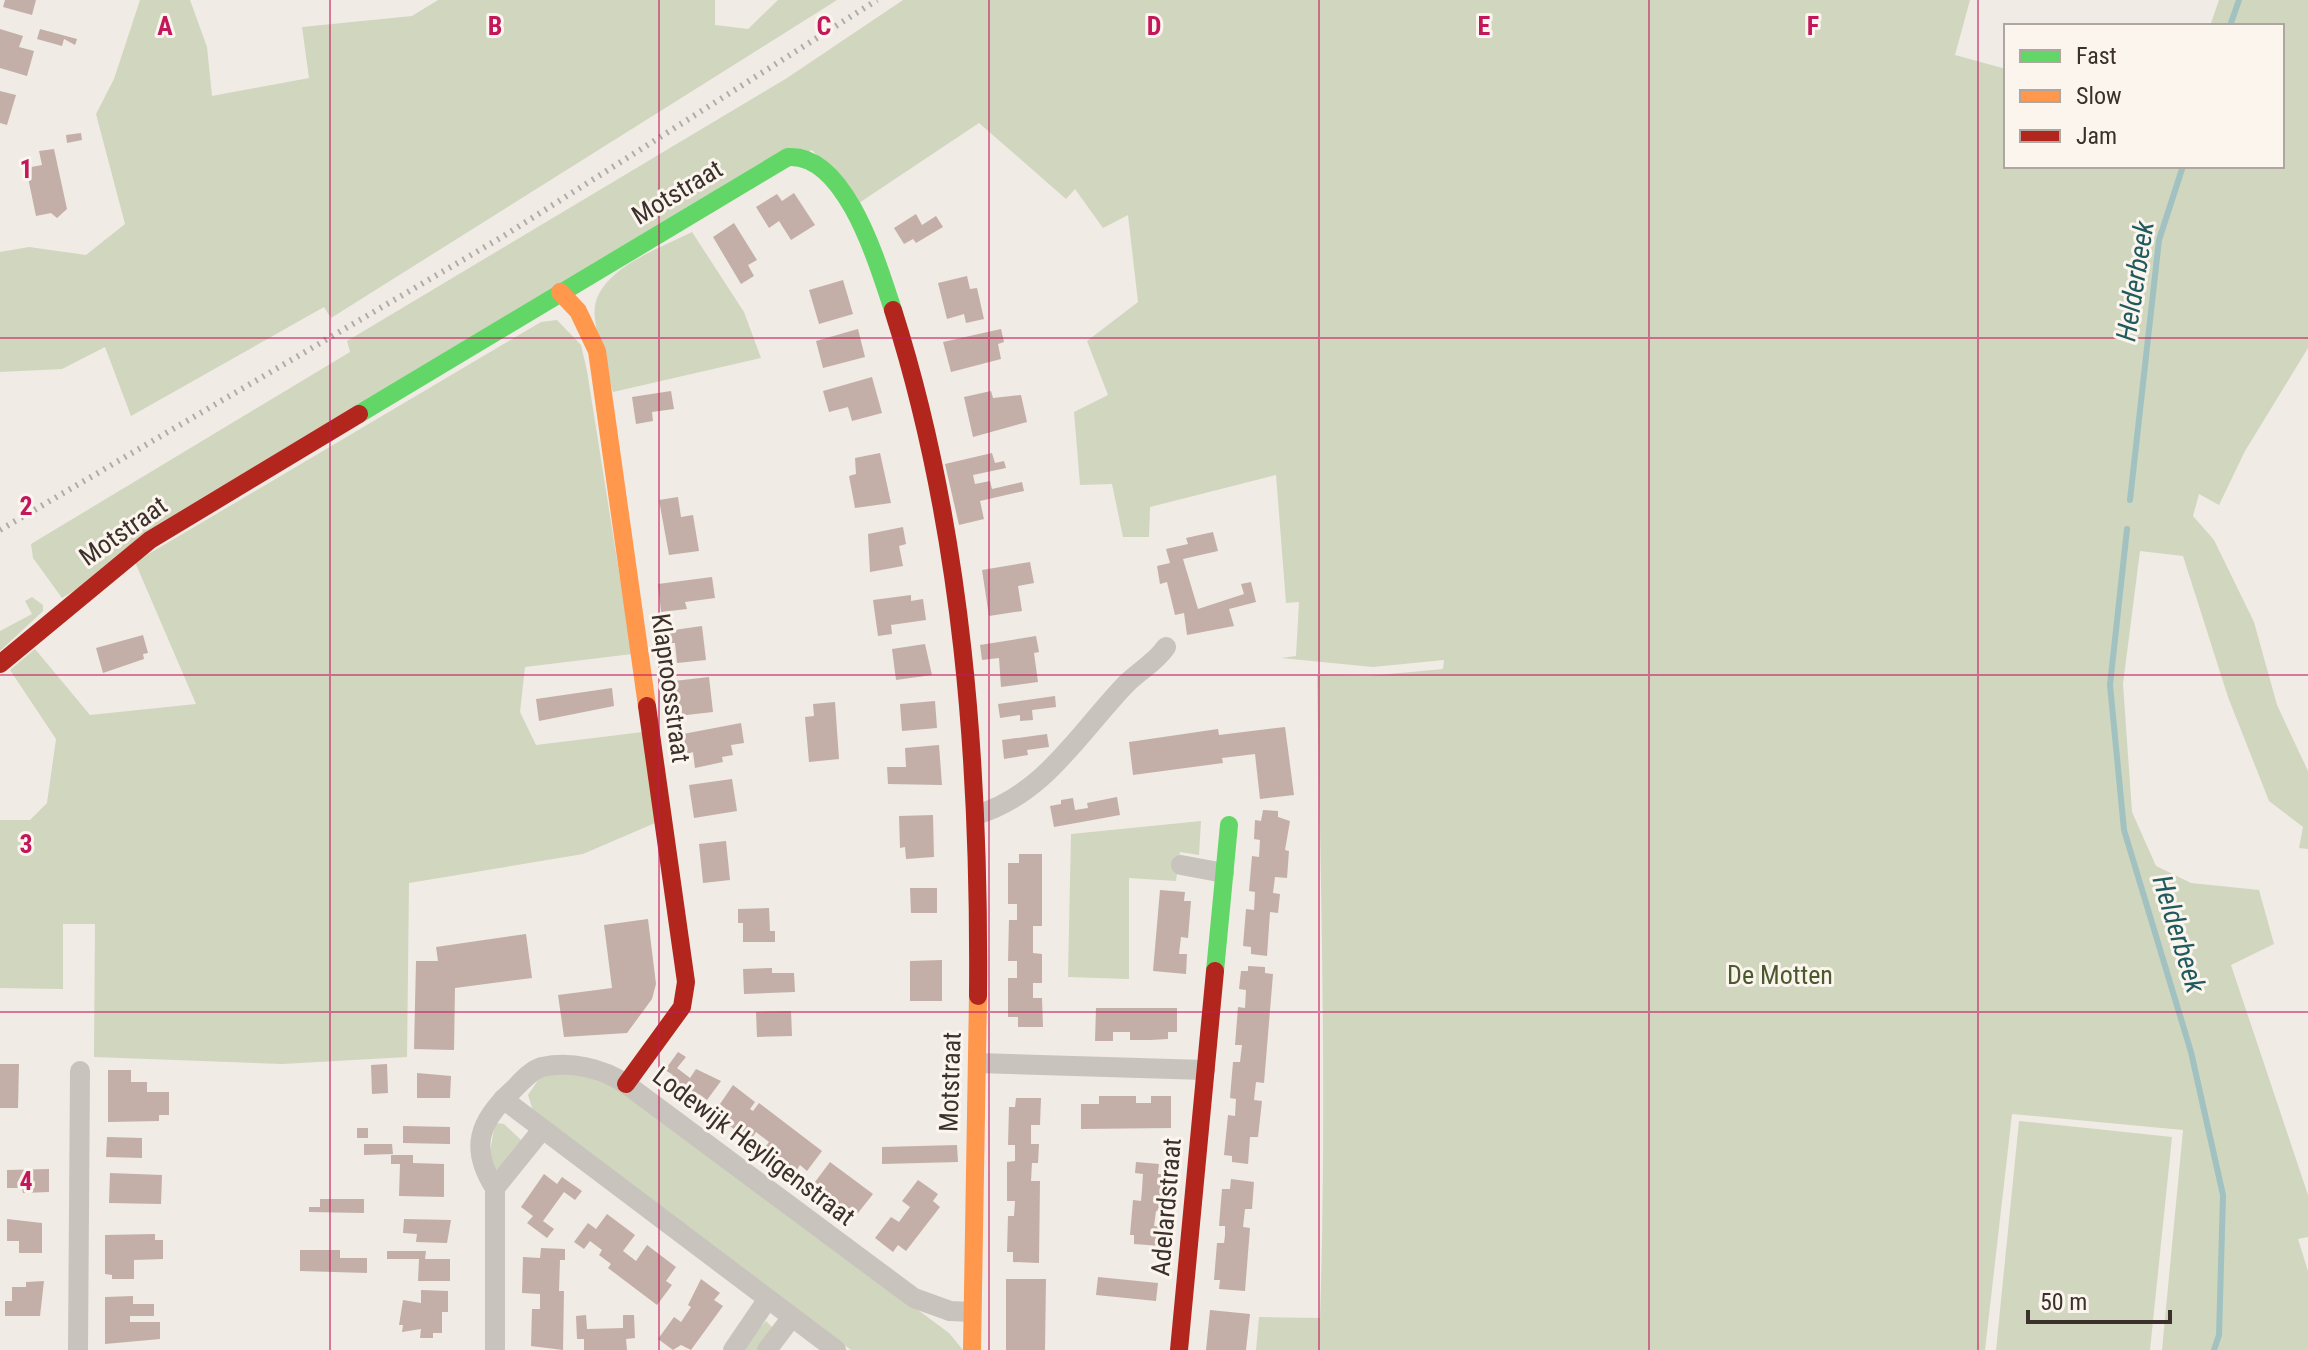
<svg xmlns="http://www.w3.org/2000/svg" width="2308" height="1350" viewBox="0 0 2308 1350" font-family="'Roboto Condensed',sans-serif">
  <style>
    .green { fill: #d1d6bf }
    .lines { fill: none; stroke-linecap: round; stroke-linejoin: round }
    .stream { stroke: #a1c2c1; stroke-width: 6 }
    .building { fill: #c3afa7 }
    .street { stroke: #c9c3be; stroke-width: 20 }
    .fast { stroke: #63d668; stroke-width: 18 }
    .slow { stroke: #ff974d; stroke-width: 18 }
    .jam { stroke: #b3261e; stroke-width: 18 }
    .rail { stroke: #b1aca8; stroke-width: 6; stroke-dasharray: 2 6; stroke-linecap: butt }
    .grid { fill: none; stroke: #c2185b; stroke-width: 2; stroke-opacity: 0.55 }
    .labels { text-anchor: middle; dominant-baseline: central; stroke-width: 6; stroke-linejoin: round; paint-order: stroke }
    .street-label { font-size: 26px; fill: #3b302b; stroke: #fbf5ee }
    .park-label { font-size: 26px; fill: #4a5a2e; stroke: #fbf5ee }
    .water-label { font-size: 28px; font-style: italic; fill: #1f5a5e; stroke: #fbf5ee }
    .grid-label { font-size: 26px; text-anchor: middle; font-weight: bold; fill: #c2185b; stroke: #fbf5ee; stroke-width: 6; stroke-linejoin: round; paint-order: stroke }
  </style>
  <rect width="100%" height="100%" fill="#f0ebe5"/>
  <!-- green -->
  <path class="green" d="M140 0H190L207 47 212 96 309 78 302 27 412 16 438 0H715V25L748 29 778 0H837L331 318 324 307 131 416 105 347 62 369 0 372V252L29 247 86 255 125 224 96 114 114 79Z
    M903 0H1970L1955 55 2006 69V166H2282V26H2210L2219 0H2308V348L2245 451 2219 505 2199 494 2193 516 2214 540 2254 622 2277 705 2308 771V849L2299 848 2303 827 2269 801 2228 697 2183 556 2140 551 2123 684 2132 812 2156 866 2191 883 2259 890 2274 944 2231 965 2308 1195V1237L2298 1239 2308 1271V1350H2162L2183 1130 2012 1114 1985 1350H1256L1259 1317 1320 1318C1327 1104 1321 889 1317 675L1368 676 1443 669 1444 660 1373 667 1281 658 1296 656 1299 602 1286 603 1276 475 1150 507 1149 537H1123L1112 484 1080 485 1074 412 1108 395 1087 341 1138 302 1128 215 1103 228 1075 189 1066 199 979 123 859 203 812 150 62 598 33 558 31 544 350 352 347 341 787 78Z
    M692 232 744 312 761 358 613 392C607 368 598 343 595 319 588 272 659 249 692 232Z
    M557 320 581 345 587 371 632 654 525 667 520 712 536 745 643 732 655 823 583 854 409 883 407 1057 282 1064 94 1057 95 924H63V989L0 988V820H30L47 803 56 739 10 670 35 649 90 715 196 704 135 562 541 322Z
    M32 597 43 605V611L0 651V631L32 614 25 601Z
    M1201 821 1199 855 1180 852 1176 881 1129 878V979L1068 977 1071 834Z
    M588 1072 614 1084 949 1333 963 1350H851L535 1117 528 1095 541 1076Z
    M2019 1121 2172 1137 2150 1350H1996Z
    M495 1123 504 1124 521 1140 499 1170H494L489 1158Z
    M766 1321 772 1327 757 1350H740Z"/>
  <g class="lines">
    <!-- stream -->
    <path class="stream" d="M2230 26 2239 0
      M2130 500 2159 240 2183 166
      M2127 529 2110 685 2124 830 2191 1052 2223 1195 2219 1335 2214 1350"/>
  </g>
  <!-- building -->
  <path class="building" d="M5 0H36L32 15 3 7Z
    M0 29 23 36 19 47 34 51 27 76 0 68Z
    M40 29 77 39 75 45 64 39 62 46 37 39Z
    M0 91 16 95 7 125 0 123Z
    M81 133 82 140 67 143 66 135Z
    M54 149 67 209 57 218 51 213 36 216 26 168 42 165 39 151Z
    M794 193 815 225 791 240 779 221 769 228 756 207 777 194 782 201Z
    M916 214 922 225 936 216 943 227 916 243 913 239 904 244 894 228Z
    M734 223 757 260 748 265 754 276 741 284 713 237Z
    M967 276 970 289 977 288 984 319 966 323 964 314 947 319 938 283Z
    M843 280 853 314 819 324 809 290Z
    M858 329 865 357 823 368 816 341Z
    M1001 329 1004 342 998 344 1001 359 951 372 943 342Z
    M872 377 882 413 852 421 848 407 829 412 823 391Z
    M671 391 674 409 652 412 653 421 636 424 632 397Z
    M991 391 993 398 1021 395 1027 422 973 437 964 397Z
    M880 453 891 503 855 508 849 476 856 474 855 458Z
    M992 453 995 463 1004 461 1006 468 973 475 975 484 990 481 992 489 1022 482 1024 491 980 501 984 519 959 525 945 464Z
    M678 497 681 517 693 515 699 551 669 555 659 500Z
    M903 527 906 544 899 546 903 566 870 572 868 534Z
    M1213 532 1218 551 1183 559 1198 609 1244 594 1241 584 1251 582 1256 602 1229 609 1234 626 1187 635 1184 613 1175 615 1167 582 1160 584 1157 566 1170 563 1166 549 1188 544 1186 538Z
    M1030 562 1034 583 1018 586 1022 611 989 616 982 570Z
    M712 577 715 598 685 602 687 609 661 612 658 584Z
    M911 595V601L923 599 926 620 891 625 892 634 878 636 873 600Z
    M702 626 706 660 677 663 675 643H669L667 631Z
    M143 635 148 653 143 654 144 659 103 673 96 648Z
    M1036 636 1039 652 1034 653 1038 682 1001 687 999 658 982 660 980 645Z
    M925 644 932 675 896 680 892 649Z
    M709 677 713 712 678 716 674 681Z
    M612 688 614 706 539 721 536 699Z
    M1055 696 1056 707 1032 710 1033 720 1020 721V715L1000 718 998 704Z
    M935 701 937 728 902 731 900 704Z
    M835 702 839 759 809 762 805 717 814 716 813 704Z
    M741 723 744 743 731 745 733 755 722 757 723 762 695 768 693 752 687 754 683 734Z
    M1285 727 1294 795 1260 799 1255 754 1222 758 1223 763 1133 775 1129 742 1218 729 1219 735Z
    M1047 734 1049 747 1027 750 1028 755 1004 759 1002 740Z
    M939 745 942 785 888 784 887 767H906L905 748Z
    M732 779 737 811 694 818 689 785Z
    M1117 797 1120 815 1054 827 1050 806 1061 804V800L1073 798 1075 810 1088 808 1087 803Z
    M1263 810 1278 811V817L1290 821 1285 850 1289 851 1287 878 1275 877 1273 893 1280 894 1278 913 1270 912 1267 956 1251 954V947L1243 946 1246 909 1254 910 1255 892 1249 891 1252 856 1259 857 1260 840 1254 839 1255 820 1261 821Z
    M933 815 934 857 906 859 905 847 900 848 899 816Z
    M726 841 730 880 703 883 699 844Z
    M1019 854H1042V926H1033V953L1042 954V983H1033V998H1042L1043 1027H1018V1017H1008V978H1017V961H1008L1009 920H1017V904H1008V863H1019Z
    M910 888H937V913H911Z
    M1160 890 1185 892 1184 901H1191L1188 938 1181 937 1179 954H1187L1186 974 1153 971Z
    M769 908 770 931H775V942H743V923H738V909Z
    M648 919 656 984 652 999 627 1033 564 1037 558 995 612 988 604 925Z
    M526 934 532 978 455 988 454 1050 414 1049 416 961H438L436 947Z
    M942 960V1001H910V961Z
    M1248 966 1265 967V973L1273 974 1264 1083 1256 1082 1254 1100 1262 1101 1258 1137H1250L1248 1164 1232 1162V1156L1224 1155 1228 1115 1235 1116 1236 1099 1230 1098 1233 1062H1240L1242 1045H1235L1238 1007 1245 1008 1246 990 1239 989 1241 971H1248Z
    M772 968V973H794L795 992 744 994 743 969Z
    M1096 1008H1177V1032H1168V1039L1150 1040H1130V1032H1113V1041H1095Z
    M791 1011 792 1036 757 1037 756 1012Z
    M678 1052 686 1057 677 1068 690 1078 696 1069 721 1081 707 1100 699 1094 689 1108 662 1089 673 1075 665 1070Z
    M0 1064H19L18 1108H0Z
    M387 1064 388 1093 372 1094 371 1065Z
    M108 1070H131V1082H147V1092H169V1115H159V1121L108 1122Z
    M417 1073 451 1076 450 1098H417Z
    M733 1085 755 1102 750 1109 753 1111 759 1103 822 1151 807 1171 800 1165 794 1174 763 1150 769 1142 756 1132 750 1141 719 1118 726 1109 720 1104Z
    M1099 1096H1136V1103H1151V1096H1171V1128L1081 1129V1104H1099Z
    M1016 1098H1041L1040 1125H1031V1144H1039L1038 1163H1032L1031 1181H1040L1039 1263 1013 1262V1252H1007L1008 1216H1014L1015 1201H1007V1162L1015 1161V1145H1008L1009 1107H1015Z
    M403 1126 450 1127V1144L403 1143Z
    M357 1128H368V1138H357Z
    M107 1137 142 1138V1158L106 1157Z
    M364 1144H392L393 1154 364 1155Z
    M957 1145 958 1162 882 1164V1147Z
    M391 1155H413V1163L444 1164V1197L399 1196 400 1164H391Z
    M830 1162 873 1194 858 1213 851 1208 840 1223 812 1201 822 1188 815 1182Z
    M1136 1162 1159 1164 1158 1174 1167 1175 1164 1211H1156L1154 1226 1163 1227 1161 1246 1134 1244V1235H1130L1133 1200 1141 1201 1142 1190 1143 1174 1135 1173Z
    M49 1169V1192L23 1193 22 1188H7V1170Z
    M110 1173 162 1175 161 1204 109 1203Z
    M544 1174 557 1184 562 1177 582 1191 575 1200 564 1192 543 1221 554 1229 547 1238 527 1223 533 1216 521 1207Z
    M1231 1179 1254 1182 1252 1209H1245L1243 1227 1250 1228 1245 1291 1219 1289 1220 1280H1214L1217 1243H1224L1225 1235V1226H1219L1222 1189H1230Z
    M918 1180 938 1194 933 1201 940 1207 906 1251 898 1245 893 1252 875 1238 891 1217 899 1222 910 1207 902 1201Z
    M320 1199H364V1213L309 1212V1207H320Z
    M607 1214 635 1235 623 1251 636 1261 647 1245 676 1267 666 1281 672 1285 657 1305 608 1268 611 1264 599 1255 602 1250 590 1241 584 1249 574 1242 588 1223 596 1229Z
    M7 1219 42 1223V1253H19V1241H7Z
    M404 1219 451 1220 447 1243 416 1242 417 1234 403 1233Z
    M155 1234V1240H163V1259L134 1260V1279H112V1275L105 1274V1235Z
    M541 1248 565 1249V1260H560L559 1291H564L563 1350 531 1346 532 1309H540V1294L522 1293 523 1257 540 1258Z
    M300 1250H340V1258H367V1273L300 1271Z
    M387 1251H426L425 1259H450V1281H418L419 1259H387Z
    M1098 1277 1158 1283 1156 1301 1096 1295Z
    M701 1279 720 1293 714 1300 723 1306 691 1350 681 1345 673 1350 658 1339 674 1317 681 1322 691 1307 688 1305Z
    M1006 1279H1046L1045 1350H1006Z
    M44 1281 40 1316H5V1301H12V1287H26V1282Z
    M421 1290 448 1291V1312H442V1333H433V1338H420L421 1329 402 1332 403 1325H399L403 1300 421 1303Z
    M133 1296V1304H154V1316H130V1322H160V1339L105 1344V1297Z
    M1210 1310 1250 1314 1246 1350H1206Z
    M586 1315 587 1329 623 1328V1315H634L635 1338 626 1339 627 1350H584V1339H577L576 1316Z"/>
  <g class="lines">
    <!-- street -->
    <path class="street" d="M976 815C1044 795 1079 733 1126 684 1140 670 1155 663 1166 647
      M1181 865 1224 873
      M978 1063 1205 1070
      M503 1099 836 1350
      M495 1188C469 1148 479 1121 513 1090 521 1082 531 1070 542 1067 571 1061 602 1068 626 1084L914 1298 950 1311 971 1312
      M78 1350 80 1071
      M495 1350V1188L541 1131
      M733 1350 767 1300
      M767 1350 792 1317"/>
    <!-- fast -->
    <path class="fast" d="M359 414 788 157C846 153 878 265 893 310
      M1215 971 1229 825"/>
    <!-- slow -->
    <path class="slow" d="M560 292 578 311 597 351 647 706
      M972 1350 978 996"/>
    <!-- jam -->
    <path class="jam" d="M893 310C963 530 980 767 978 996
      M0 664 150 540 359 414
      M626 1084 682 1007 686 982 647 706
      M1179 1350 1215 971"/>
    <!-- rail -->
    <path class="rail" d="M0 530 502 237 877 0"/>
  </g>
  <!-- grid -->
  <path class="grid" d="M330 0V1350M659 0V1350M989 0V1350M1319 0V1350M1649 0V1350M1978 0V1350M0 338H2308M0 675H2308M0 1012H2308"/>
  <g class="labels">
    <!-- street labels -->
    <g class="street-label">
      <text transform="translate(677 192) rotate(-31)">Motstraat</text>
      <text transform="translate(123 531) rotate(-35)">Motstraat</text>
      <text transform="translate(671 688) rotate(82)">Klaproosstraat</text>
      <text transform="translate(950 1082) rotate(-88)">Motstraat</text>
      <text transform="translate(754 1146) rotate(37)">Lodewijk Heyligenstraat</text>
      <text transform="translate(1166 1207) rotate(-85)">Adelardstraat</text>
    </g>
    <!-- park labels -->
    <g class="park-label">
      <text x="1780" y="975">De Motten</text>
    </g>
    <!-- water labels -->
    <g class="water-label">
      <text transform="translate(2135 281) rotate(-81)">Helderbeek</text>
      <text transform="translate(2179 934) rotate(73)">Helderbeek</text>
    </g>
  </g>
  <g class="grid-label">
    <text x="165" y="35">A</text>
    <text x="495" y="35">B</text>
    <text x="824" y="35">C</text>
    <text x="1154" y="35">D</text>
    <text x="1484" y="35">E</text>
    <text x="1813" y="35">F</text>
    <text x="26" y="178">1</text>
    <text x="26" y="515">2</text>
    <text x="26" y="853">3</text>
    <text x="26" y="1190">4</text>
  </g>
  <!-- legend -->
  <rect x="2004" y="24" width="280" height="144" fill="#fbf5ee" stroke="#aea6a0" stroke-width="2"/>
  <rect x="2020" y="50" width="40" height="12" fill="#63d668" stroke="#aea6a0" stroke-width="2"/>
  <text x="2076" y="64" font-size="24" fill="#3b302b">Fast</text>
  <rect x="2020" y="90" width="40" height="12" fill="#ff974d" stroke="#aea6a0" stroke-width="2"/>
  <text x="2076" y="104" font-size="24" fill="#3b302b">Slow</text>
  <rect x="2020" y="130" width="40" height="12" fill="#b3261e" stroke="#aea6a0" stroke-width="2"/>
  <text x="2076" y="144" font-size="24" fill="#3b302b">Jam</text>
  <!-- scale -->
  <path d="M2028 1310v12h142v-12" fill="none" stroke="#3b302b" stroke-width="4"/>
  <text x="2040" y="1310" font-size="24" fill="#3b302b" stroke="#fbf5ee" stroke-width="6" paint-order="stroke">50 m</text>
</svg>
